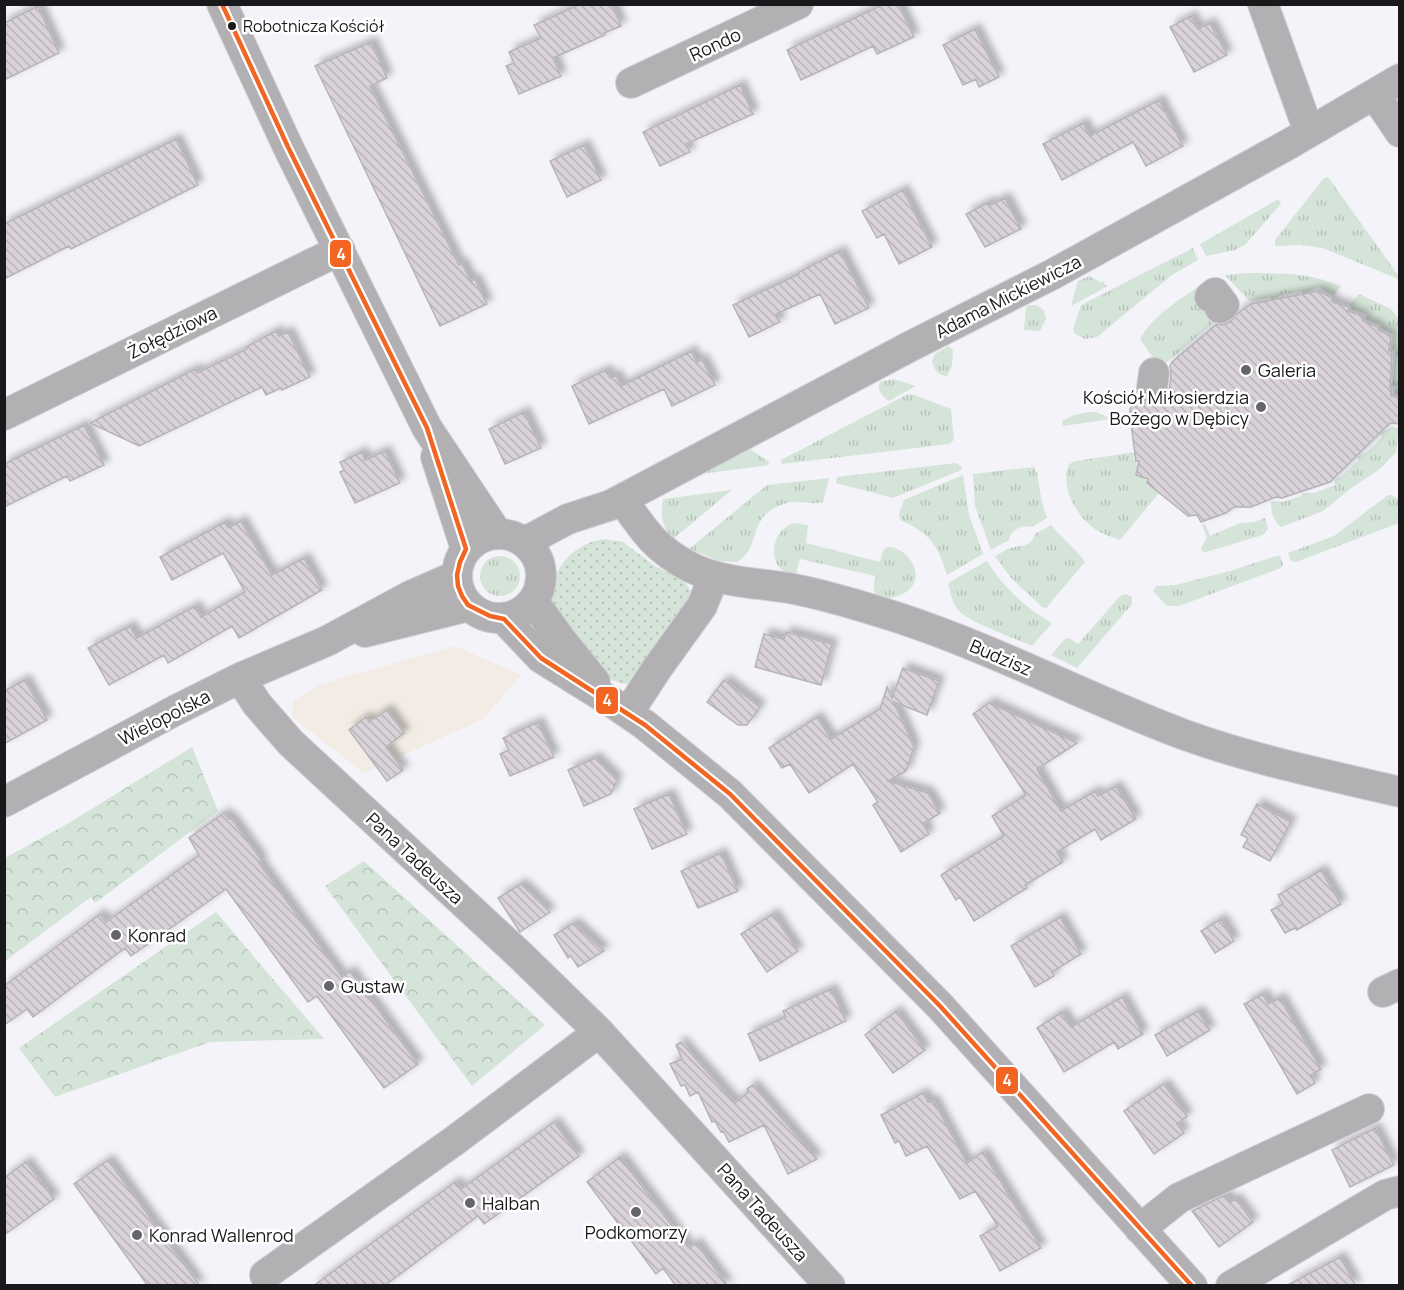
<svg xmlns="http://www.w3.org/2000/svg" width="1404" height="1290" viewBox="0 0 1404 1290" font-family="Manrope,sans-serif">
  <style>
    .commercial { fill: #f2ece4 }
    .grass { fill: url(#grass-tufts) }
    .forest { fill: url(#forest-crowns) }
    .park { fill: url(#park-dots) }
    .building { fill: url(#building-back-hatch); stroke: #b5b4b8; stroke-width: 1.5; filter: url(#shadow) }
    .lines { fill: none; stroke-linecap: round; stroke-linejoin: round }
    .minor-casing { stroke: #d1d1d5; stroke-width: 32 }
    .minor { stroke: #b2b0b2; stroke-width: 30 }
    .bus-1-casing { stroke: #fff; stroke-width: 9 }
    .bus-1 { stroke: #f26522; stroke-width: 4.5 }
    .bus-dot { fill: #19191c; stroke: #fff; stroke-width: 2 }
    .poi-dot { fill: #656569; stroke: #fff; stroke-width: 2 }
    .labels { text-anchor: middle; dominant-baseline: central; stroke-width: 5; stroke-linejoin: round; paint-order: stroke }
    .bus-label { font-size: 16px; fill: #19191c; stroke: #fff; text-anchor: start }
    .street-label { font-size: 18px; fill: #19191c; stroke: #fff }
    .poi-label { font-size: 18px; fill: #19191c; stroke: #fff; text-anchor: start }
    .line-badge { stroke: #fff; stroke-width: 2 }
    .badge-label { font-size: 16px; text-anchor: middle; font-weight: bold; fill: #fff }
  </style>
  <defs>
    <pattern id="grass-tufts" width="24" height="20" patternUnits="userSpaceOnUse" patternTransform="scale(1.5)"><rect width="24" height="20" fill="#d5e4d8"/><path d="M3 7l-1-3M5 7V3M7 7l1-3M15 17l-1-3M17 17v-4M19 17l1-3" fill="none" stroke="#b6c3b9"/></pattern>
    <pattern id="forest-crowns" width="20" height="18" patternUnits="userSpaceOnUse" patternTransform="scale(1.5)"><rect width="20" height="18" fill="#d5e4d8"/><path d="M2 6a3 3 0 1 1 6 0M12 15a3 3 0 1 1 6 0" fill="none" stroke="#b6c3b9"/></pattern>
    <pattern id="park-dots" width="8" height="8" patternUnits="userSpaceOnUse" patternTransform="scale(1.5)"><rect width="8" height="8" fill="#d5e4d8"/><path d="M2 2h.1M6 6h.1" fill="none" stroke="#b6c3b9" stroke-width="1.8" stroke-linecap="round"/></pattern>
    <pattern id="building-back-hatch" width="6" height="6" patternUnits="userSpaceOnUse" patternTransform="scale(1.5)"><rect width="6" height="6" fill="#d9d2d9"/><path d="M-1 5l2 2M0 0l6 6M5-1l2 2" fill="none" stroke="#bab4ba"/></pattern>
    <filter id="shadow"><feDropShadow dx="5.5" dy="-5.5" stdDeviation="3" flood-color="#0004"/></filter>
  </defs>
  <rect width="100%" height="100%" fill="#f3f3f9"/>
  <!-- commercial -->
  <path class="commercial" d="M455 646 522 675 483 719 364 773 292 717 293 701 321 684Z"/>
  <!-- grass -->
  <path class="grass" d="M1328 177 1398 275V279L1323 248 1301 245 1275 246V240L1324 178Z
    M1277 200 1281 202 1279 206 1245 245 1235 250 1206 256 1200 244Z
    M1193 248 1198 260 1172 275 1097 337 1085 339 1075 334 1073 329 1081 305Z
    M1249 273C1281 273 1311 273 1341 286L1334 295 1318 287 1304 294 1301 291 1283 294 1272 300 1270 297 1249 301 1225 275Z
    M1089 276 1101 282 1105 281 1104 284 1108 286 1071 306 1078 281Z
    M1210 279 1233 306 1160 368 1140 339C1154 313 1186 296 1210 279Z
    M1359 294 1391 309 1399 319V395L1395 394V386H1393L1395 350 1392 349 1394 334 1381 328V325L1366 319 1367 314 1352 309 1350 305Z
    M1028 305H1036L1044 310 1046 319 1040 331 1024 330 1026 308Z
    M948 346 953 350 952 366 947 376C938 375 934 370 932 361L935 354Z
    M894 379 916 386 889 401C882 396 876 390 880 382Z
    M912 394 951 409 954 440 949 444 782 464 781 460 906 395Z
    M1088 412H1096L1111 419 1063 426 1062 421 1074 415Z
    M1392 427 1399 428 1396 452 1380 469 1350 489 1323 511 1281 527C1273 520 1271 512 1271 501L1282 502 1301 496 1302 493H1314L1335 485 1334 480 1342 476 1359 460 1357 457 1368 451 1382 437 1380 433Z
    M750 449 769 462V465L701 474Z
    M1136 452 1133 459 1136 460 1137 469 1148 482 1147 486 1155 487 1159 493 1120 540C1113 537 1105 535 1098 531 1078 519 1059 488 1069 464L1076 461Z
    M956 463 962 467 961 470 893 498 836 483 837 477Z
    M1034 467 1037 473 1042 503 1047 518 1032 527C1022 524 1010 530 1009 540L991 550 975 506 973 474Z
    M963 475 969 515 983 554 947 575C938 545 929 532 900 520L899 514 904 500Z
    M829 478 823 502C810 506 797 498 781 505 746 518 762 548 737 562L719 561 689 549 767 485Z
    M732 490 673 539C662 528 660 514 663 499Z
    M1388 495H1392L1399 500V523L1296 562 1291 561 1288 553 1334 536Z
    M1265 518 1268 529 1263 535 1206 552H1203L1201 549 1207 537 1202 525 1205 524 1210 536 1240 523 1254 522Z
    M794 523 808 525 806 543 880 562 883 551 887 547C895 547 902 550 908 557 936 591 879 610 874 590 873 586 875 580 876 576L800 559 796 573 793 575C766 570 769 530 794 523Z
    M1051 525C1059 535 1082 555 1085 562L1046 608 1042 607 1011 578 995 556C1000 554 1005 550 1010 548 1020 545 1031 548 1035 534Z
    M480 576a20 20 0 1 1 40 0a20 20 0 1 1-40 0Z
    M1276 556H1280L1283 565 1281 568 1179 606H1167L1153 591 1156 586 1176 585 1230 571Z
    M987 561C1003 587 1024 607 1052 623L1032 646C1015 638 968 622 958 610 952 602 950 592 948 583Z
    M1126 594 1132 597V604L1077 668 1051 655 1065 639 1069 638 1078 644 1120 596Z"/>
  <!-- forest -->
  <path class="forest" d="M192 747 218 811 95 903 91 897 5 961V858L67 824Z
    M364 861 545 1025 472 1086 325 886Z
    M216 912 324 1039 210 1042 55 1097 19 1048Z"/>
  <!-- park -->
  <path class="park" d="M604 539 623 542 655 566 685 581 692 594 630 683C601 691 565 622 551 601 551 569 572 544 604 539Z"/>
  <!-- building -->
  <path class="building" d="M581 4H612L621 26 604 33 605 35 553 58 561 76 519 94 506 66 514 63 509 52 541 38 534 25Z
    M884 4H898L914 37 877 54 873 46 801 80 787 50Z
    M38 6 59 53 4 80V23Z
    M1191 16 1198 29 1210 23 1227 55 1194 72 1170 27Z
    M975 29 999 77 979 87 976 79 963 85 943 45Z
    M371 42 387 78 370 86 459 265 462 263 471 281 475 279 487 304 440 326 315 66Z
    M740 85 753 114 686 144 690 152 660 166 643 132Z
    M1159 100 1183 146 1146 166 1133 142 1062 180 1043 144 1083 123 1090 136Z
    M176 139 198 185 71 249 69 246 4 279V224Z
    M584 145 601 180 567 197 550 161Z
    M903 190 932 247 899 264 884 234 877 238 862 211Z
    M1005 198 1021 229 985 247 966 214 989 202 990 205Z
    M840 251 869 308 835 324 820 294 776 314 780 322 749 337 733 305 799 274V272Z
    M1319 291 1332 298V302L1349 307 1348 311 1363 316V321L1378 327V330L1391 336 1389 351 1392 352 1390 388H1392L1391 396 1400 398V424L1390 423 1330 482 1282 498 1276 497 1251 507H1234L1226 513 1201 522 1197 515 1188 516 1147 483 1148 479 1136 475 1139 461H1136L1130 417V409L1134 403 1133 394 1136 392 1141 401 1149 405 1159 404 1166 398 1169 391 1171 375 1170 366 1172 362 1217 324 1223 325 1230 322 1240 311 1251 304Z
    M276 331 279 336 288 332 310 377 282 390 281 388 266 395 262 387 139 446 90 423 195 369 197 373 247 349 246 347Z
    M691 351 697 362 702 359 715 385 672 406 664 389 589 424 572 386 606 370 610 378 616 375 621 386Z
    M524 412 541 448 505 464 489 429Z
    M84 425 104 465 70 481 67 476 4 507V464Z
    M385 451 400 483 355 503 340 472 344 470 340 462 362 452 365 460Z
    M241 521 272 575 304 558 322 590 239 638 232 626 168 663 164 655 109 685 88 648 130 626 137 638 195 606 201 617 245 592 223 553 172 580 160 557 225 522 228 528Z
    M786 632 832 644 821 685 755 667 764 634 784 639Z
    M903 668 939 681 927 715 894 702 914 747 906 771 888 781 928 793 940 813 923 824 929 834 901 852 873 805 878 802 853 764 809 793 790 764 782 768 769 748 817 717 831 739 880 709 887 687 892 698Z
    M25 680 47 720 4 744V691Z
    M724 680 760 707 747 725H738L707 702Z
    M989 703 1077 743 1037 769 1061 811 1095 791 1098 796 1116 786 1136 819 1101 840 1095 829 1057 852 1063 862 1025 885 1027 888 974 921 960 897 956 900 941 875 1004 836 992 816 1026 795 973 714Z
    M387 710 404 733 386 747 403 770 387 781 349 730 366 717 369 722Z
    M538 722 554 757 510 776 500 754 509 750 503 738Z
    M595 758 617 780 611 794 584 806 568 770Z
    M669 794 687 834 652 849 634 809Z
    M1257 804 1291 822 1270 861 1243 847 1248 838 1241 835Z
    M224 813 229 819 231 818 262 861 259 863 342 977 350 971 418 1064 384 1088 317 996 308 1002 226 889 131 956 125 948 33 1017 27 1009 4 1025V986L100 914 106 922 199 855 189 838Z
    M721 853 738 891 698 908 681 871Z
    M1321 870 1341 904 1297 930 1295 928 1285 933 1271 910 1283 904 1278 895Z
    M521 884 550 912 520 932 498 898Z
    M773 914 798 951 767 972 741 934Z
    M1060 917 1081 954 1052 972 1054 976 1035 987 1011 946Z
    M1221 919 1234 941 1215 953 1201 931Z
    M574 923 604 951 578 967 571 956 568 958 554 935Z
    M831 989 846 1021 760 1061 748 1034 786 1017 783 1011Z
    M1263 994 1268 1004 1280 998 1321 1069 1311 1075 1315 1083 1297 1094 1244 1004Z
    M1122 997 1143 1034 1118 1049 1114 1042 1064 1072 1037 1028 1062 1012 1071 1027Z
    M896 1011 925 1050 893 1073 865 1035Z
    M1198 1011 1210 1030 1167 1056 1155 1035Z
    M681 1042 735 1103 748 1092 747 1089 753 1085 817 1159 788 1174 764 1125 729 1142 723 1131 721 1132 715 1121 712 1122 698 1092 690 1096 685 1085 681 1086 670 1064 682 1059 676 1045Z
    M1164 1084 1187 1116 1177 1124 1184 1133 1154 1154 1124 1111Z
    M923 1093 928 1102 933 1100 967 1163 983 1152 1041 1248 1000 1271 980 1236 998 1226 975 1191 960 1199 927 1146 906 1156 899 1141 895 1143 881 1115Z
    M554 1122 579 1156 484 1224 478 1216 384 1286H313L455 1182 461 1189Z
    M1375 1128 1394 1165 1350 1187 1332 1150Z
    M620 1157 689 1248 696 1243 728 1286H676L663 1268 656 1274 587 1182Z
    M108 1160 200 1286H148L74 1184Z
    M26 1162 54 1199 4 1235V1178Z
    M1225 1195 1230 1202 1236 1199 1253 1222 1219 1247 1192 1211Z
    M1340 1257 1356 1286H1286Z"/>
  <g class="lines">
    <defs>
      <path id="minor" d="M222 4 288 147 427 428 497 533
        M1263 4 1309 132
        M631 83 798 4
        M1375 95 1400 132
        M1210 297 1215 293 1224 305 1220 308
        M1152 388 1154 373
        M4 415 340 250
        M436 457 466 549
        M622 499C644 531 656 550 692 568 723 583 761 583 794 589 829 596 865 607 899 618 997 650 1088 699 1185 735 1254 760 1328 775 1400 792
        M457 576a42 42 0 1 1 84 0a42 42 0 1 1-84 0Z
        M525 542 568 519 611 505 909 347 1053 274 1289 144 1400 79
        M533 601 562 641 595 682
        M504 619 541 658 610 701 645 725 730 794 940 1006 1192 1286
        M365 632 469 606
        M240 678 257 704 291 743 520 955 599 1032 830 1286
        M628 713 656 670 702 606 714 576
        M4 802 176 710 240 678 327 641 410 596 456 576
        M1383 992 1400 984
        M1140 1229 1179 1198 1369 1109
        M265 1275 454 1141 599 1032
        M1231 1286 1385 1195 1400 1191"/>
    </defs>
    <!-- minor casing -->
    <use href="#minor" class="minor-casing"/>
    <!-- minor -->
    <use href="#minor" class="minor"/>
    <defs>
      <path id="bus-1" d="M222 4 288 147 427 428 466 549 460 562 457 575 458 586 462 596 468 605 490 616 504 619 541 658 645 725 730 794 940 1006 1192 1286"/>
    </defs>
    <!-- bus-1 casing -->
    <use href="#bus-1" class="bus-1-casing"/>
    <!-- bus-1 -->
    <use href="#bus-1" class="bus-1"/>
  </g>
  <!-- markers -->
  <circle class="bus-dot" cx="232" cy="26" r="5"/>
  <g class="poi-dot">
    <circle cx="1246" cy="370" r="6"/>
    <circle cx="1261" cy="407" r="6"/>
    <circle cx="116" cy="935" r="6"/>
    <circle cx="329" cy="986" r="6"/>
    <circle cx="470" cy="1203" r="6"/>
    <circle cx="636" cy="1212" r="6"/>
    <circle cx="137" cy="1235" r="6"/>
  </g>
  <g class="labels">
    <!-- bus labels -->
    <g class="bus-label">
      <text x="243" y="26">Robotnicza Kościół</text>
    </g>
    <!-- street labels -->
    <g class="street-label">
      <text transform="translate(715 44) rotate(-25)">Rondo</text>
      <text transform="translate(1008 296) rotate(-27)">Adama Mickiewicza</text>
      <text transform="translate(172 332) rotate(-26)">Żołędziowa</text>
      <text transform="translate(1001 657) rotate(23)">Budzisz</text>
      <text transform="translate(164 717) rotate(-27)">Wielopolska</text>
      <text transform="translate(415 858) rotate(43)">Pana Tadeusza</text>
      <text transform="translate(763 1212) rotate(48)">Pana Tadeusza</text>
    </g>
    <!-- poi labels -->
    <g class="poi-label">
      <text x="1258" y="370">Galeria</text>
      <text x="1249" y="397" text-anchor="end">Kościół Miłosierdzia<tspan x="1249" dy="21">Bożego w Dębicy</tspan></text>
      <text x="128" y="935">Konrad</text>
      <text x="341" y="986">Gustaw</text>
      <text x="482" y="1203">Halban</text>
      <text x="636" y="1232" text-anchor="middle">Podkomorzy</text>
      <text x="149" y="1235">Konrad Wallenrod</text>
    </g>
  </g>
  <g class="line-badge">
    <rect x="329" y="239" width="23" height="29" rx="6" fill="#f26522"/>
    <rect x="595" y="686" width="24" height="29" rx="6" fill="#f26522"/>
    <rect x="995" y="1066" width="24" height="29" rx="6" fill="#f26522"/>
  </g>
  <g class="badge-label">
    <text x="341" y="260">4</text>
    <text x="607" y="706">4</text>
    <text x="1007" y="1086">4</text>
  </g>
  <!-- border -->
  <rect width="1404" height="1290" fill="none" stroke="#19191c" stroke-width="12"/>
</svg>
